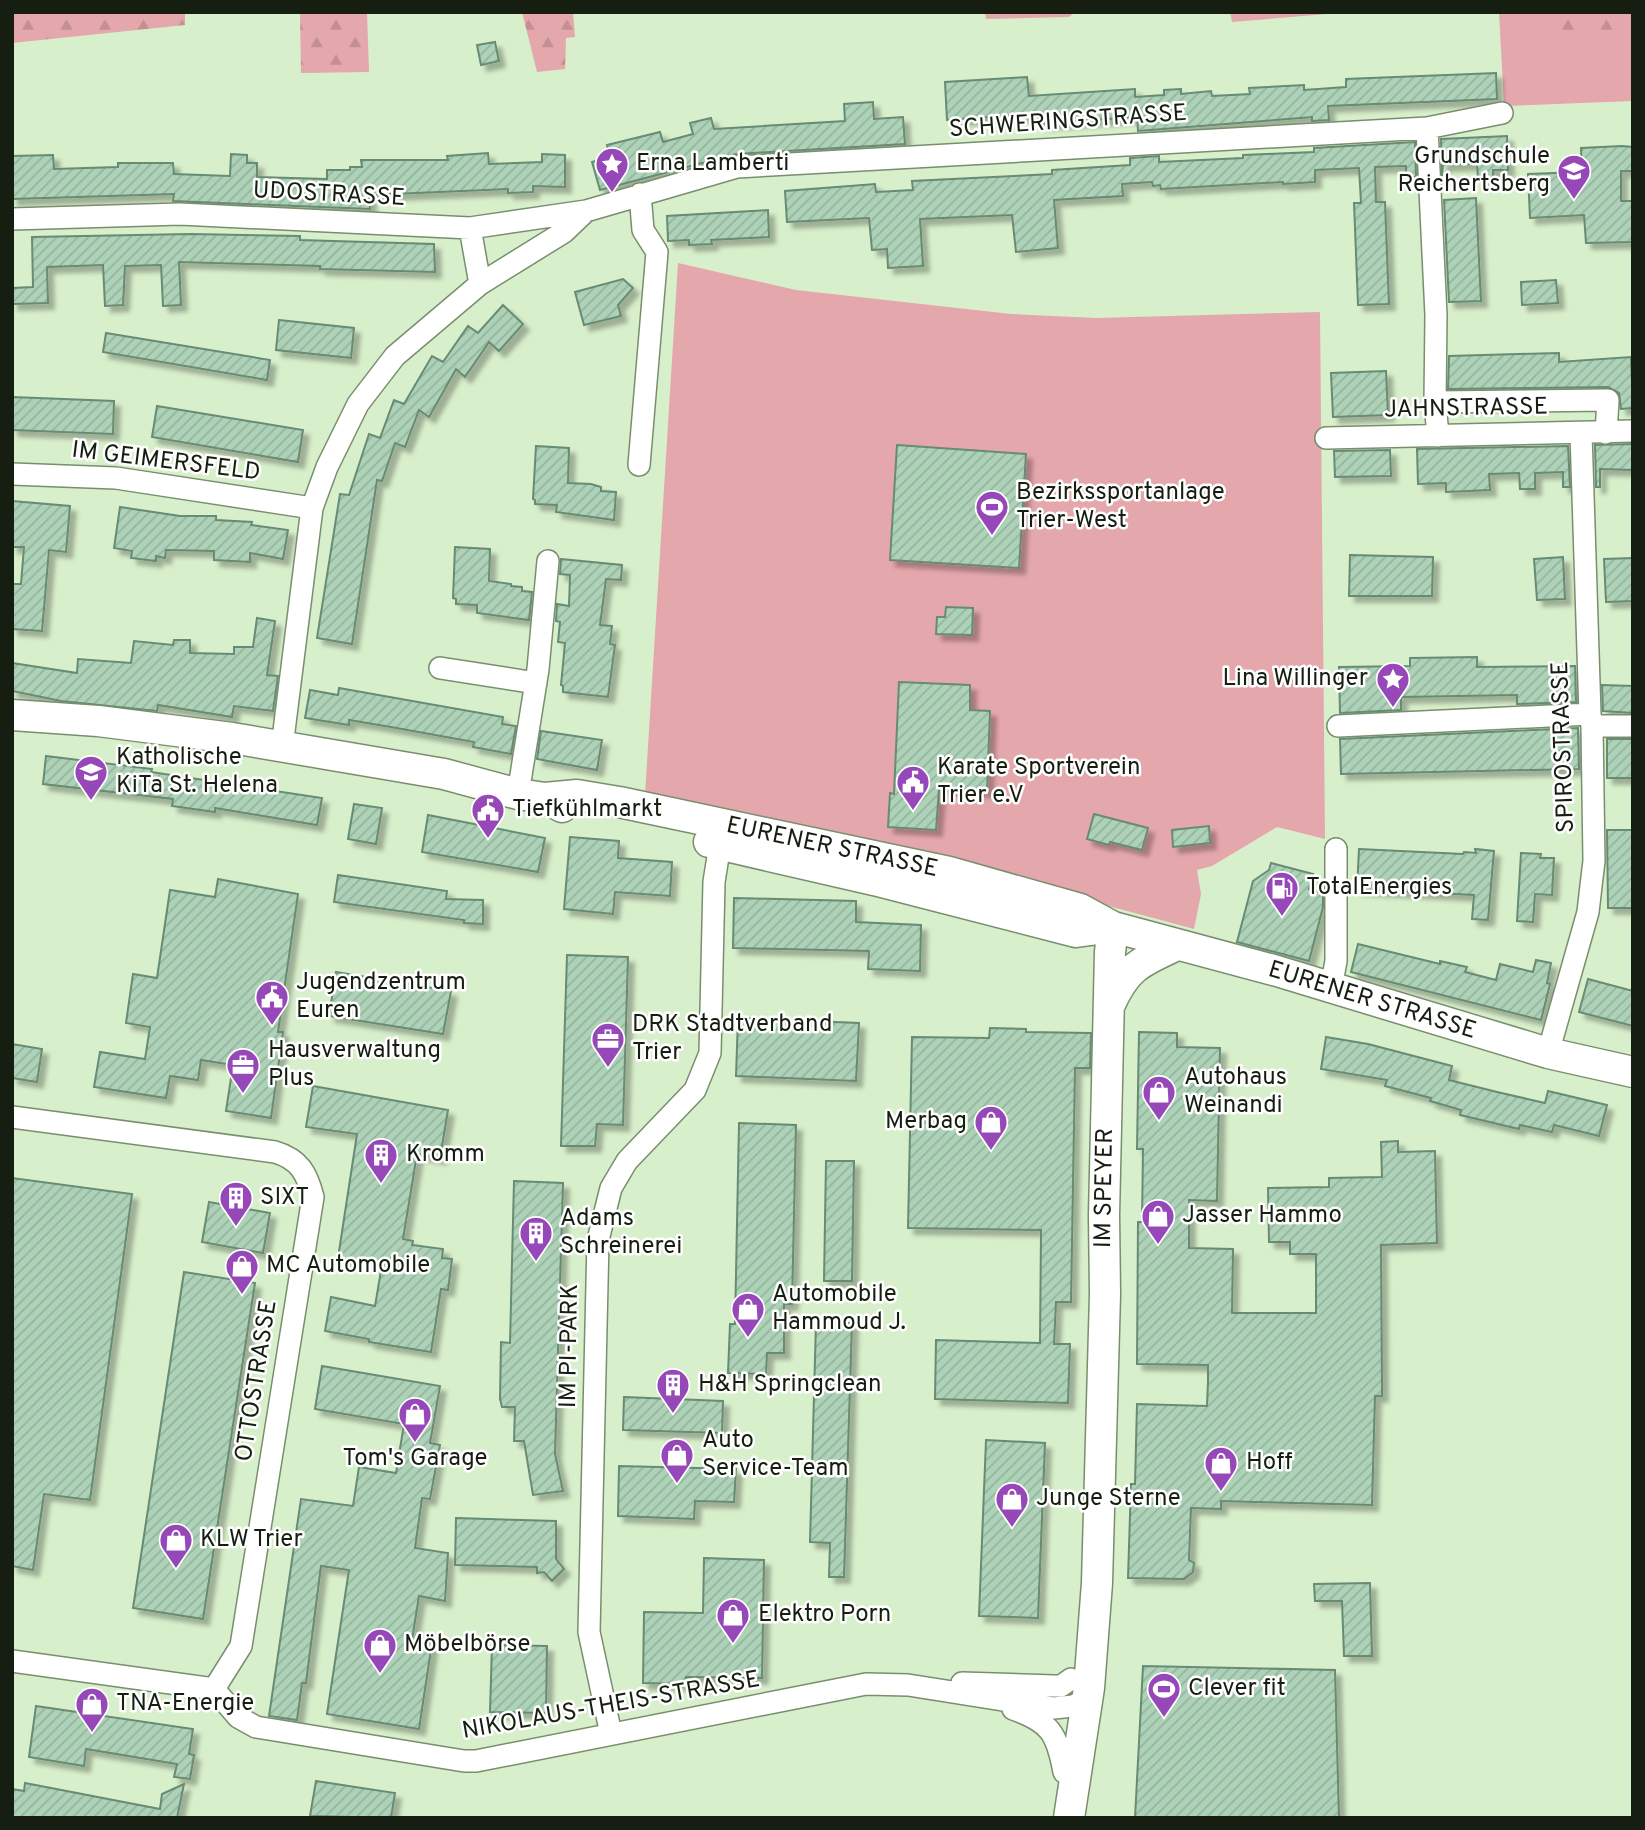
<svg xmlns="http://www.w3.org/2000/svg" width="1645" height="1830" viewBox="0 0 1645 1830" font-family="Overpass,sans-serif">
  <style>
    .green { fill: #e4a7ac }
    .forest { fill: url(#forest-firs) }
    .building { fill: url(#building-hatch); stroke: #688b73; stroke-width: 2; filter: url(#shadow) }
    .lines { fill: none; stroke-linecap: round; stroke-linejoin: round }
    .street-casing { stroke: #798e6d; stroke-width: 24 }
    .secondary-casing { stroke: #798e6d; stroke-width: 33 }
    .street { stroke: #fff; stroke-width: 21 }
    .secondary { stroke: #fff; stroke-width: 30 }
    .labels { text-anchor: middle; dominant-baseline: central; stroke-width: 5; stroke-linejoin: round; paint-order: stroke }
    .street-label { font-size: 24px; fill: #161e11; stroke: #fff }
    .poi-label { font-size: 24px; fill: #161e11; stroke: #fff; text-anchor: start }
  </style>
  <defs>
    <pattern id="forest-firs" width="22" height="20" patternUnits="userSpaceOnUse" patternTransform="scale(1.75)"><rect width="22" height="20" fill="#e4a7ac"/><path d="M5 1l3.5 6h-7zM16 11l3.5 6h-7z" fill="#c38f93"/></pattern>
    <pattern id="building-hatch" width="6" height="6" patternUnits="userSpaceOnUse" patternTransform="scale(1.75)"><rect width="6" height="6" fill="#add2b8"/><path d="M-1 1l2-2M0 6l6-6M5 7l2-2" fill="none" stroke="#94b49d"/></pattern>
    <filter id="shadow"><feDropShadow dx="6" dy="6" stdDeviation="2" flood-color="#0004"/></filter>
  </defs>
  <rect width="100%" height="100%" fill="#d8efcb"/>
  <!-- green -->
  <path class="green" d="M1499 12H1557L1558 33H1633V101L1504 106Z
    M678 263 796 290 1011 314 1096 318 1320 312 1325 839 1277 827 1212 866 1197 870 1201 894 1194 929 935 859 888 844 645 795Z"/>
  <!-- forest -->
  <path class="forest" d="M12 12H185V25L12 43Z
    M300 12H367L369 72 301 73Z
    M522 12H573L575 37 566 38 565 69 537 72Z
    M985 12H1075L1069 17 986 19Z
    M1230 12H1351L1232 22Z
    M1557 12H1633V33H1557Z"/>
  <!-- building -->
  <path class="building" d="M495 42 499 61 481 65 477 45Z
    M1496 73 1497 99 1328 106 1329 120 1312 121V117L1138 131 1137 117 1040 124 1039 114 947 120 945 82 1027 77 1029 96 1135 89V97L1164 95V90L1181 89V94L1211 91 1212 96 1250 94 1249 88 1304 85V90L1346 87V79Z
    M873 102 874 119 903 117 905 144 736 154 600 190 592 162 610 157 607 145 660 132 663 142 693 134 690 123 711 118 714 129 845 121 844 104Z
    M1507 136 1508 170H1493V177L1478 178 1477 164 1443 165 1442 176 1441 139Z
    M1415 142 1416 177H1406V166L1375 167 1376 202H1385L1389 304 1358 305 1354 203H1361L1359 168 1315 170V182L1283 184V182L1161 189 1160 185 1153 186 1152 182 1122 184 1123 196 1054 200 1058 248 1016 252 1012 215 920 219 923 266 888 268 887 249 872 250 869 218 787 222 785 191 875 184 876 192 913 190 912 181 1052 174V170L1130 165V158L1159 156V162L1243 158V155L1314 152V148Z
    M1622 146 1633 147V171H1621V201H1633V242L1586 243 1584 215 1530 218 1528 174 1582 172 1581 148Z
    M488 153 489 164 542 162V154L565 155V187L533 186V192L508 193V189L370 195V209L173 201 174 194 12 199V156L53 155 54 169 118 167V163H173L174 174 230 176 231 154 247 155V163H257V177L327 179V170H350V167H362L361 160H448L447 156Z
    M1476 198 1481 301 1449 302 1444 200Z
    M768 210 769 237 711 240 712 244 689 245V240L668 241 667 216Z
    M190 234 300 236V240L434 244 435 272 320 269V266L179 262 181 305 163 306 161 265 125 266 123 305 105 306 103 265 47 267 48 303 12 304V288L33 287 32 237Z
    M623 279 633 288 618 305 621 316 584 325 575 292Z
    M1556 280 1558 303 1522 305 1521 282Z
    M503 305 523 324 499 351 489 342 465 377 456 369 429 417 419 410 405 447 395 443 382 481 377 480 352 644 317 638 340 494 349 495 369 434 380 438 394 400 404 404 432 356 443 362 468 326 478 333Z
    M279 320 354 328 351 358 276 350Z
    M106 333 270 360 267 380 103 352Z
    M1559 353V362L1631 357 1633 408 1621 409 1619 393 1608 387 1448 389 1449 356Z
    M1386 371 1388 415 1333 417 1331 373Z
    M12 397 114 401 113 434 12 430Z
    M157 406 303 430 298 462 152 437Z
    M1633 444V470L1600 469V487H1596L1595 445Z
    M897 445 1026 454 1019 568 890 560Z
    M536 446 569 448 568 483 591 484 601 487V491L616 492 614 520 556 512 557 505 535 504V500L533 499Z
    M1568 446 1570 487H1563V472L1535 473V489H1520L1519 473 1489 474 1490 490 1446 492V483L1418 484 1417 449Z
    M1390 450 1391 476 1335 477 1334 451Z
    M12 501 70 506 66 552 49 550 42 631 12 629V584H21L24 547H12Z
    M120 507 180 516H216V520L252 522 251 525 288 530 283 559 250 553V562L214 560V551L166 550 165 558 156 556V561L131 558 132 551 114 548Z
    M455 547 490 549 489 581 511 584V586L522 587V591L532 592 529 620 477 613V605L456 604V599L453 598Z
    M1350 555 1433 557 1432 596H1349Z
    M1563 557 1565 599 1537 600 1534 559Z
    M1633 558V601L1606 602 1604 559Z
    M561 559 622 565 621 580 606 579 600 625 612 626 610 644 615 645 608 697 563 692V686L561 685 565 643 558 642 560 622 556 621 557 604 569 606 570 575 560 574Z
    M946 607 973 608 972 635 936 634 937 617H945Z
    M257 618 275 621 267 675 278 676 273 711 234 706 232 717 158 705 157 711 61 701 12 691V663L77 673 78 659 131 663 134 641 173 645 174 640H190V653L234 654V647H253Z
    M1477 657V667L1575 666 1576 702 1517 704V695L1401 697V710L1340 713 1339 667 1410 666V658Z
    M899 682 970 685V710L990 711 987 791 939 789 936 830 888 827 890 793 894 794Z
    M1602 685 1633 686V713L1603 711Z
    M339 688 503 717 502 724 516 726 511 754 473 747 474 742 391 727 349 720V725L305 718 310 690 338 695Z
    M1578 728 1579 769 1341 774 1340 739Z
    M541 731 602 740 597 770 537 759Z
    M1607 739H1633V778H1607Z
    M46 756 152 769 151 772 322 798 317 825 215 808V812L172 806 173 799 43 784Z
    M354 804 382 808 376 844 348 839Z
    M1094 814 1148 828 1142 850 1110 842 1109 845 1087 839Z
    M428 815 545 838 538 872 422 852Z
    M1209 826 1210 843 1173 847 1172 830Z
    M1607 830H1633V908H1608Z
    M570 837 619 841 618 858 672 862 670 896 615 892 613 914 564 909Z
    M1359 849 1463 854 1464 852 1476 853 1475 849 1494 851 1488 920 1472 919 1474 895 1357 889Z
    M1521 853 1541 854 1540 858H1554L1552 895 1535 894 1533 922 1517 921Z
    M1271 863 1313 874 1309 889 1323 893V907L1309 961 1237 942 1253 881 1269 870Z
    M338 875 447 891 446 899 483 900V924L464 923V920L334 902Z
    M218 879 298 894 278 1032H283L271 1118 226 1111 233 1065 201 1060 198 1080 170 1076 166 1098 94 1087 100 1052 145 1059 150 1027 126 1023 133 974 157 978 170 890 215 897Z
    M734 898 856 901V922L921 925 920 971 868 969 869 951 733 948Z
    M1358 944 1440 964V961L1467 967 1465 972 1496 980 1500 964 1533 972 1536 960 1551 963 1547 983 1550 984 1541 1020 1351 972Z
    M567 955 628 957 623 1125 597 1124 595 1146H561Z
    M336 972 451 991 443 1034 329 1016Z
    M1588 979 1633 991V1026L1579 1012Z
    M738 1018 859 1023 856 1081 736 1076Z
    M990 1028 1026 1029V1032L1091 1033 1090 1068H1075L1071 1302H1056L1054 1344H1070L1068 1403 935 1399 936 1340 1040 1343 1041 1230 908 1228 912 1037 989 1038Z
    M1139 1032 1177 1033V1047L1220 1048 1217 1201 1189 1200V1248L1233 1249 1232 1313H1316V1254H1290V1242H1269L1268 1188 1329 1187V1178L1382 1177 1381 1142 1398 1141V1152L1435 1151 1437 1243 1381 1245 1382 1386V1396H1375L1372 1505 1221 1501V1509L1191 1508 1189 1560 1194 1563 1193 1572 1184 1579 1128 1578 1131 1484H1135L1137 1404 1207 1406 1208 1381V1365L1137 1364 1138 1222H1142L1143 1149H1137Z
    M1326 1037 1368 1044 1452 1066 1449 1080 1497 1092 1545 1103 1548 1091 1607 1105 1599 1136 1554 1125 1552 1132 1520 1125 1519 1129 1460 1115 1461 1110 1430 1101 1431 1098 1385 1086 1387 1080 1321 1069Z
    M12 1044 42 1049 37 1082 12 1078Z
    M313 1086 448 1110 440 1158 417 1154 403 1239 413 1241 412 1245 443 1249 442 1258 452 1259 448 1290 441 1289 431 1352 369 1342V1339L325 1331 331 1297 375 1306 382 1265 338 1258 357 1134 306 1127Z
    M739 1123 796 1125 792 1304H784V1353H767L766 1374 728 1373 730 1324H735Z
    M826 1161H854L852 1281H824Z
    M12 1178 132 1194 90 1500 44 1494 33 1570 12 1566Z
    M514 1181 563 1183 555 1454 563 1491 533 1495 524 1441H514L515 1407H502L500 1399 501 1342 510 1343Z
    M209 1202 270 1213 263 1253 202 1242Z
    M184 1272 255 1283 203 1619 133 1608Z
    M816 1322 852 1323 844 1577H829L830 1543 810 1542Z
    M322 1366 440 1386 430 1443 440 1445 430 1499 422 1498 415 1548 448 1553 445 1601 419 1596 412 1640 432 1643 419 1729 327 1714 349 1570 321 1566 306 1683H302L297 1720 269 1716 301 1499 353 1506 359 1467 396 1473 404 1424 315 1409Z
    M624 1397 723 1401 722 1433 623 1430Z
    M986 1440 1045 1443 1038 1618 979 1616Z
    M619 1466 736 1469 734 1502 695 1501 694 1519 618 1516Z
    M456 1518 556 1521V1559L564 1569 552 1581 544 1572 537 1573V1567L455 1565Z
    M704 1558 764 1560 762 1678 686 1677 685 1684 643 1683 644 1612 703 1613Z
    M1370 1583 1372 1656H1344L1342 1601H1315L1314 1584Z
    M492 1645 547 1646 546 1713 490 1712Z
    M1143 1666 1335 1670 1339 1818H1135Z
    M36 1706 193 1729 189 1754 194 1755 190 1779 174 1777 177 1764 86 1749 84 1766 29 1757Z
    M316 1781 395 1793 391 1818 310 1816Z
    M25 1783 160 1809 162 1794 184 1784 177 1818H12V1789L24 1791Z"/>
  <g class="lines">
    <defs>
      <path id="street" d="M1427 128 1436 315 1435 402 1438 436
        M12 219 180 214 470 228 586 211 737 167 1427 128 1502 113
        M480 284 564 232 586 211
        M1435 402 1608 400 1606 433
        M1326 438 1633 431
        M639 465 657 252 643 230 640 194
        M12 474 116 478 312 508
        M440 668 536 683
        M1338 726 1590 714
        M1592 726H1633
        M282 747 312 508 327 467 358 404 395 356 480 284 470 228
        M518 794 538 669 548 561
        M1331 988 1336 961V849
        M1548 1053 1588 912 1591 886 1594 861 1592 726 1590 714 1581 433
        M12 1117 275 1152C299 1159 307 1173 313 1197L241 1646 214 1689 12 1661
        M962 1683 1054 1686H1061L1071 1679
        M214 1689 238 1717 256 1727 464 1761H476L866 1684 908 1685 1054 1708 1073 1706 1086 1700
        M1013 1709C1051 1722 1057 1734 1064 1772
        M611 1734 589 1632 598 1240 611 1188 627 1161 695 1090 710 1053 714 882 722 831"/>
      <path id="secondary" d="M12 715 98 721 232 738 444 774 518 794 545 798 562 807
        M545 798 577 795 619 802 949 872 1080 909 1113 927 1277 971 1548 1053 1633 1072
        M709 842 882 882 1076 932 1113 927
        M1110 1004C1127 966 1141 962 1177 945
        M1069 1818 1089 1688 1097 1583 1105 1294 1104 1215 1110 952 1113 927"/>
    </defs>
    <!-- street casing -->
    <use href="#street" class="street-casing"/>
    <!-- secondary casing -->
    <use href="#secondary" class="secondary-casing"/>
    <!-- street -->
    <use href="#street" class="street"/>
    <!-- secondary -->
    <use href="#secondary" class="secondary"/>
  </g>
  <!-- icons -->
  <defs>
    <symbol id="sight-pin" viewBox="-11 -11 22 30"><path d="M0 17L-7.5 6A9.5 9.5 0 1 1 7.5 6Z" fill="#9648b8" stroke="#fff"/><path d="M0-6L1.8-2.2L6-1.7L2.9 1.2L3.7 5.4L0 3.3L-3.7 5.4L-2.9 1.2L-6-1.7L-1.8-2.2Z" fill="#fff"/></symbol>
    <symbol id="school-pin" viewBox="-11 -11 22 30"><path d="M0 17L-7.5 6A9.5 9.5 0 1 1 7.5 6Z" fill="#9648b8" stroke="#fff"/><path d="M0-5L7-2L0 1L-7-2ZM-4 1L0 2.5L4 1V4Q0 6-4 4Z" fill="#fff"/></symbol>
    <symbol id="stadium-pin" viewBox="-11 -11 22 30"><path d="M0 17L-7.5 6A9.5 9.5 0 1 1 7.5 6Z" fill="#9648b8" stroke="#fff"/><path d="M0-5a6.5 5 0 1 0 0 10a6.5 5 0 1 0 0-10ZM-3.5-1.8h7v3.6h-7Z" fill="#fff"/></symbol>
    <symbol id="civic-pin" viewBox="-11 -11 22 30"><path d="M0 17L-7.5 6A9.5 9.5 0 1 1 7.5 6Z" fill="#9648b8" stroke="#fff"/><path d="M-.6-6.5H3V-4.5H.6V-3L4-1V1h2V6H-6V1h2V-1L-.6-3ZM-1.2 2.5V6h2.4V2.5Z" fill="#fff"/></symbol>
    <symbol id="fuel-pin" viewBox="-11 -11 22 30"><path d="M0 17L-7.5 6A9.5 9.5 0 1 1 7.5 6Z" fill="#9648b8" stroke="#fff"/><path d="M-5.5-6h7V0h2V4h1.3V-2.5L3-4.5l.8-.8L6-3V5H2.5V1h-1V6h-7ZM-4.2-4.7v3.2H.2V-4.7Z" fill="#fff"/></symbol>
    <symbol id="office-pin" viewBox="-11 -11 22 30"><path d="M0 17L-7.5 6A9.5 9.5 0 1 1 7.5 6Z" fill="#9648b8" stroke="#fff"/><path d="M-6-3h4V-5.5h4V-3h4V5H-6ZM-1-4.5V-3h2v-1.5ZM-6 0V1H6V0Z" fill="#fff"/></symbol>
    <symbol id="shop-pin" viewBox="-11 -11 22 30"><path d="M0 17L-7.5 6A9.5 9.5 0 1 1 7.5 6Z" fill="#9648b8" stroke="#fff"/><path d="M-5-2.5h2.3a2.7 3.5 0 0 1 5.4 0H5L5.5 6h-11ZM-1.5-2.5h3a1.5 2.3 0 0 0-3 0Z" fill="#fff"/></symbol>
    <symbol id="building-pin" viewBox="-11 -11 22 30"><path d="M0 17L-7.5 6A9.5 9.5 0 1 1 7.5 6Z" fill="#9648b8" stroke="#fff"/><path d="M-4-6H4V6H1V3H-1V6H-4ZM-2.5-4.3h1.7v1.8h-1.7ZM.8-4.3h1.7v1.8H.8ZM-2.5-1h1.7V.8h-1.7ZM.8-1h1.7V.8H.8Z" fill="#fff"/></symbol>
  </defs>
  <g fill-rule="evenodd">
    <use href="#sight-pin" x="593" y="145" width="38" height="52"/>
    <use href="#school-pin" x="1555" y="152" width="38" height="52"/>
    <use href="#stadium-pin" x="973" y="488" width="38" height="52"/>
    <use href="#sight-pin" x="1374" y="660" width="38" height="52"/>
    <use href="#school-pin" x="72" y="753" width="38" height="52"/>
    <use href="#civic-pin" x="894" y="763" width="38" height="52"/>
    <use href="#civic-pin" x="469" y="791" width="38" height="52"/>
    <use href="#fuel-pin" x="1263" y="869" width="38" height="52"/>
    <use href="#civic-pin" x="253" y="978" width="38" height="52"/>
    <use href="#office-pin" x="589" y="1020" width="38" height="52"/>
    <use href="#office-pin" x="224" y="1046" width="38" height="52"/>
    <use href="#shop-pin" x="1140" y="1073" width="38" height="52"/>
    <use href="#shop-pin" x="972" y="1103" width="38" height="52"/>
    <use href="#building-pin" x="362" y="1136" width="38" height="52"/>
    <use href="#building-pin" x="217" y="1179" width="38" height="52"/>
    <use href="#shop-pin" x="1139" y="1197" width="38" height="52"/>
    <use href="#building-pin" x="517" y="1214" width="38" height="52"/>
    <use href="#shop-pin" x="223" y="1247" width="38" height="52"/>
    <use href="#shop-pin" x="729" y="1290" width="38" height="52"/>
    <use href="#building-pin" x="654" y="1366" width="38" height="52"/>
    <use href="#shop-pin" x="396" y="1395" width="38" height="52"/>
    <use href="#shop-pin" x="658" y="1436" width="38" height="52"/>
    <use href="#shop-pin" x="1202" y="1444" width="38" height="52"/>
    <use href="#shop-pin" x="993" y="1480" width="38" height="52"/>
    <use href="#shop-pin" x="157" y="1521" width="38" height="52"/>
    <use href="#shop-pin" x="714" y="1596" width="38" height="52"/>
    <use href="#shop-pin" x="361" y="1626" width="38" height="52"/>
    <use href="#stadium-pin" x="1145" y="1670" width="38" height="52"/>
    <use href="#shop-pin" x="73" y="1685" width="38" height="52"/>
  </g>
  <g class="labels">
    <!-- street labels -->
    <g class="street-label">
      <text transform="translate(1068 122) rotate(-4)">SCHWERINGSTRASSE</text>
      <text transform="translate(329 195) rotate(3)">UDOSTRASSE</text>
      <text transform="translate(1466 409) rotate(-1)">JAHNSTRASSE</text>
      <text transform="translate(166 462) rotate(7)">IM GEIMERSFELD</text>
      <text transform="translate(1564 747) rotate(-92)">SPIROSTRASSE</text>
      <text transform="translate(832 848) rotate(12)">EURENER STRASSE</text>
      <text transform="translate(1372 1001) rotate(17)">EURENER STRASSE</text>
      <text transform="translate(1105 1188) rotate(-89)">IM SPEYER</text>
      <text transform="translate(570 1346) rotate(-89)">IM PI-PARK</text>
      <text transform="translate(257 1381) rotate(-81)">OTTOSTRASSE</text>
      <text transform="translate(611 1706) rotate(-10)">NIKOLAUS-THEIS-STRASSE</text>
    </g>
    <!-- poi labels -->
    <g class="poi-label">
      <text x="1550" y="157" text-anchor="end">Grundschule<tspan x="1550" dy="28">Reichertsberg</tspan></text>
      <text x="636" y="164">Erna Lamberti</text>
      <text x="1016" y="493">Bezirkssportanlage<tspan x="1016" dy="28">Trier-West</tspan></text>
      <text x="1368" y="679" text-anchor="end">Lina Willinger</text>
      <text x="116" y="758">Katholische<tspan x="116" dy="28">KiTa St. Helena</tspan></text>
      <text x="937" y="768">Karate Sportverein<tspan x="937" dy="28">Trier e.V</tspan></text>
      <text x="512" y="810">Tiefkühlmarkt</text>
      <text x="1306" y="888">TotalEnergies</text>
      <text x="296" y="983">Jugendzentrum<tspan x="296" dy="28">Euren</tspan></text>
      <text x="632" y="1025">DRK Stadtverband<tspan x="632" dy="28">Trier</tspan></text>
      <text x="268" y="1051">Hausverwaltung<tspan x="268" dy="28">Plus</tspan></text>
      <text x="1184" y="1078">Autohaus<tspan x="1184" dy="28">Weinandi</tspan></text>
      <text x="967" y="1122" text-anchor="end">Merbag</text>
      <text x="406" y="1155">Kromm</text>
      <text x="260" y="1198">SIXT</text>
      <text x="1182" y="1216">Jasser Hammo</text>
      <text x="560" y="1219">Adams<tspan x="560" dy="28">Schreinerei</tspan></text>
      <text x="266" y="1266">MC Automobile</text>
      <text x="772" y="1295">Automobile<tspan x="772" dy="28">Hammoud J.</tspan></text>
      <text x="698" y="1385">H&amp;H Springclean</text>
      <text x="702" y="1441">Auto<tspan x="702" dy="28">Service-Team</tspan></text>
      <text x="415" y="1459" text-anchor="middle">Tom's Garage</text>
      <text x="1246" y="1463">Hoff</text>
      <text x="1036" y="1499">Junge Sterne</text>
      <text x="200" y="1540">KLW Trier</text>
      <text x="758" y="1615">Elektro Porn</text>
      <text x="404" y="1645">Möbelbörse</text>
      <text x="1188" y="1689">Clever fit</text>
      <text x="116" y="1704">TNA-Energie</text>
    </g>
  </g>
  <!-- border -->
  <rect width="1645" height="1830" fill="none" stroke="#161e11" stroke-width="28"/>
</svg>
